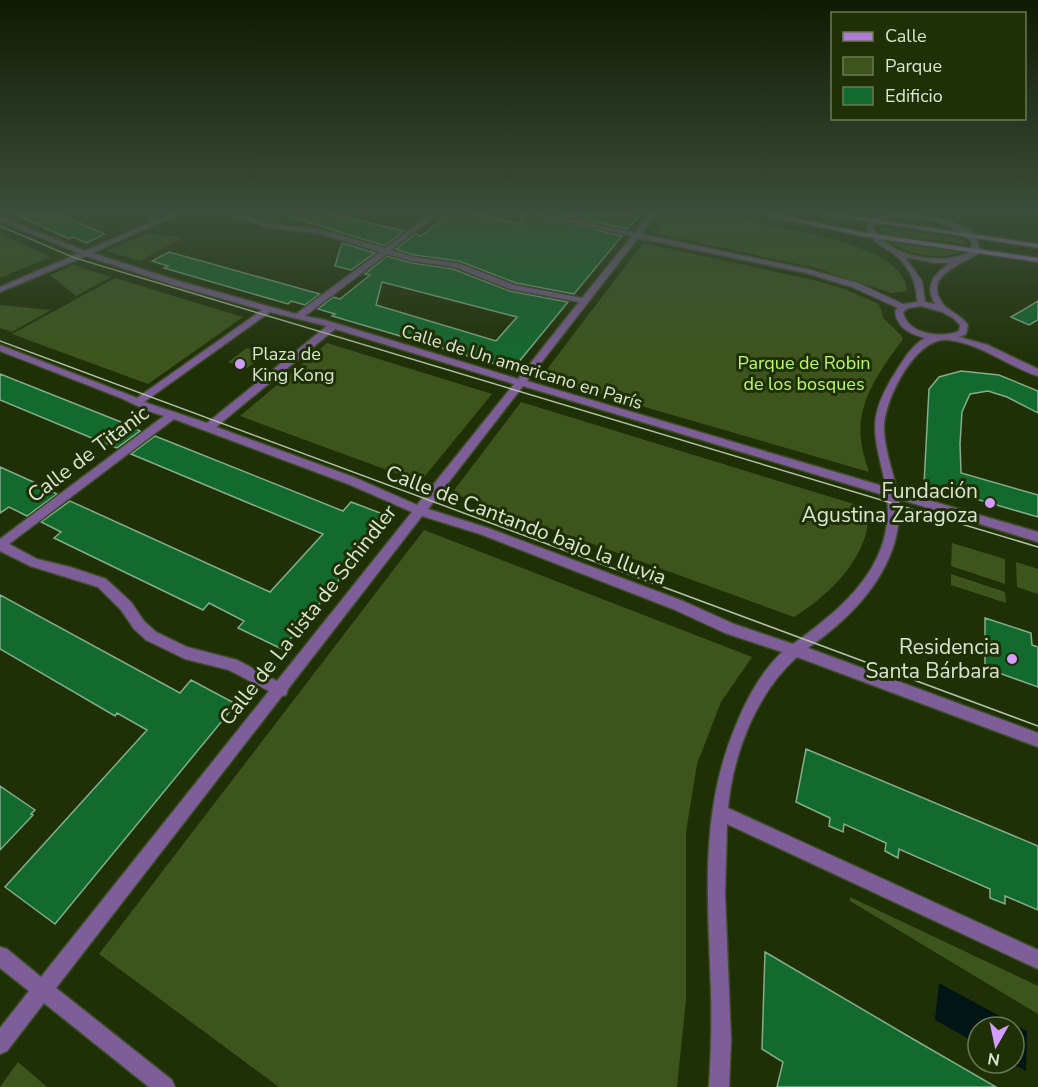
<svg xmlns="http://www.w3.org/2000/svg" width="1038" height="1087" viewBox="0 0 1038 1087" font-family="'Nunito Sans',sans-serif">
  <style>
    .green { fill: #3d551c }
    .water { fill: #011614 }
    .building { fill: #126a2f; stroke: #84ad8a; stroke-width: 1.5; fill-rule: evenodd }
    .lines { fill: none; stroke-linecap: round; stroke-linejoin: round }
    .street-casing { stroke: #3d4d26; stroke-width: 3 }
    .secondary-casing { stroke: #3d4d26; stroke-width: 3 }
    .street { fill: #7e5e98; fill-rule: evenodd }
    .secondary { fill: #af7ad8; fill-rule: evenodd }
    .tram { stroke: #b3c0a5; stroke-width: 1.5 }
    .poi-dot { fill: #d29dfd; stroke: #1f3006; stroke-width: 2 }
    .labels { text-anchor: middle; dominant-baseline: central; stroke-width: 6; stroke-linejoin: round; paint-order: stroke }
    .far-poi-label { font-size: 18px; fill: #dae6cf; stroke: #1f3006; text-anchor: start }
    .far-park-label { font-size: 18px; fill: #bcf96b; stroke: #1f3006 }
    .far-street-label { font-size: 18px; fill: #dae6cf; stroke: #1f3006 }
    .street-label { font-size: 21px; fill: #dae6cf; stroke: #1f3006 }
    .poi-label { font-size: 21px; fill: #dae6cf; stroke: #1f3006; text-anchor: end }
  </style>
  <rect width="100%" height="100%" fill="#1f3006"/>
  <!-- green -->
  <path class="green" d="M667 214C687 214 708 212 728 214 741 216 755 222 768 225 802 233 905 246 907 291L891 293 816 268 653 233Z
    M880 227 956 237 964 240 967 244 890 235 882 232Z
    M0 233 50 257 0 278Z
    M146 234 184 237 140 261 106 251Z
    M643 243 813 280 845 289 879 304 884 319 901 335 903 339C881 369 856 402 861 440 862 451 866 462 869 472L541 377Z
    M890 243 891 242 960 252C939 261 910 254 890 243Z
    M73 265 111 277 76 296 50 275Z
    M115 278 243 317 148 384 12 334Z
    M0 305 51 310 12 332 0 328Z
    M327 343 492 394 420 482 240 416Z
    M247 348 266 354 247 368 228 362Z
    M521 402 870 509C868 518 868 528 865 537 853 572 824 598 794 617L452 493Z
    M424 530 752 657 721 702 697 764 686 832V999L677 1087H279L99 954Z
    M952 543 1005 559V584L951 566Z
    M1016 562 1038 569V594L1017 587Z
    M951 574 1005 592 1006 603 951 585Z
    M850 897 1038 986V1014L850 901Z
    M18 1062 47 1087H48H0Z"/>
  <!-- water -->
  <path class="water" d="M939 983 1027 1031 1026 1071 1011 1063H1014V1027H978V1044L935 1020Z"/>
  <!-- building -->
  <path class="building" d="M14 214H58L105 234 86 243 73 237 69 239Z
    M291 214H329L404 231 385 246 291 217Z
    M449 214H476L521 224 522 214H530L622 236 574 294 516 283 459 261 413 255 396 249 415 234 421 236Z
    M557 214H623L638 217 628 229Z
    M342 243 375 253 351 270 335 266Z
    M169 252 187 257 320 294 305 305 291 301 288 304 164 268 168 266 152 261Z
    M387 256 412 263 453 269 510 291 568 302 513 369 332 316 335 314 318 309 333 297 340 299 370 275 365 274ZM382 282 517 317 496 341 376 305Z
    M1038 301V320L1029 325 1011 317Z
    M961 371 999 375 1038 391V413L1007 397 988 391 970 394 962 412 960 444 961 473 1038 495V517L924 484 929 389 939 377Z
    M0 374 131 426 140 431 117 448 99 441 0 400Z
    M155 436 343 511 351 502 391 517 282 649 238 628 244 621 209 603 203 610 54 538 61 532 41 522 70 501 270 592 323 534 131 454Z
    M0 467 40 485 57 494 27 516 9 507 0 513Z
    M0 595 180 693 191 680 236 704 55 924 5 887 147 730 117 713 115 716 0 649Z
    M985 618 1031 633 1032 645 1038 647V687L985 668Z
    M806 749 1038 846V910L1005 896V904L990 898V889L899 849 898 858 885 851 886 843 844 824 843 832 829 826 830 818 796 802Z
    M0 786 35 810 31 814 33 815 0 850Z
    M765 952 913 1039 996 1087H777L783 1062 762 1049Z"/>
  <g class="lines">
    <defs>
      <path id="street" d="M170 214H179L92 253 179 281 296 314 380 252 321 234 266 227 232 214H242L269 224 322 230 385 248 431 214H438L391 250 413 257 458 263 515 285 582 298 632 236 532 214H545L635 233 649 214H656L641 234 807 269 858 283 903 304 917 302C917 283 908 263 892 253 880 244 872 242 866 227 868 224 871 219 875 217 898 207 962 216 976 238 979 242 979 248 980 252 964 265 921 274 943 304 948 311 960 314 968 325L966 334 959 337 988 345 1038 369V376C1007 366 982 344 949 340 916 335 884 400 884 428 884 450 893 470 897 491L1038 532V542L899 499C904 564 857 614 808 648L1038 733V747L797 657C756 694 733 754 728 808L1038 950V969L727 824 725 894 731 1040 729 1087H709C711 1055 712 1023 711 991 708 899 699 812 736 725 747 698 761 672 782 652L725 633 673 609 480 534 422 516 288 689 286 695 282 696 56 988 172 1080 175 1087H149L44 1003 7 1051 0 1054V1028L29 991 0 968V947L7 949 41 977 269 691 229 670 185 659 146 640 134 629 121 610 98 587 30 566 0 551V539L164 416 148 411 121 398 0 351V345L137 398 262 310 173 285 86 256 0 292V287L79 253 0 221V217L85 251ZM894 217C922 216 949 221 971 241L972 251C944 267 887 258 873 227L878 221ZM638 238 806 273 852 287 898 308 895 311C897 328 910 334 925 338 911 346 904 359 895 373 865 421 875 435 886 487L527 381ZM387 254 412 261 454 267 510 289 579 302 518 379 325 320 305 316ZM905 257 935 263H950C934 274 924 285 935 304L925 302 922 281ZM921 306 942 312 953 318 960 325 959 331C941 339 907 334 903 312L908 308ZM270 312 327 326 207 423 144 402ZM335 329 514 384 417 505 356 478 216 427ZM523 386 887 496C895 565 843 608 793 644L734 624 683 601 488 528 428 509ZM174 419 348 484 412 512 277 681 237 660 187 647 156 632 144 621 131 602 106 579 70 567 37 559 9 544Z"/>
      <path id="secondary" d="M761 214H775L861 232 1038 258V262L861 236Z
        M821 214H838L1038 244V248Z"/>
    </defs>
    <!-- street casing -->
    <use href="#street" class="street-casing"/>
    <!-- secondary casing -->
    <use href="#secondary" class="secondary-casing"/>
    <!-- street -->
    <use href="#street" class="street"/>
    <!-- secondary -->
    <use href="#secondary" class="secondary"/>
    <!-- tram -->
    <path class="tram" d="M0 226 75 258 1038 547
      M0 341 1038 726"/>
  </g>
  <!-- sky -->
  <linearGradient id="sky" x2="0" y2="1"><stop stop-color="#111a03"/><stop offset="0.58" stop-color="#3c4e3b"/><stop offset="1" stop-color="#3c4e3b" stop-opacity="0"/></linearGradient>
  <rect width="1038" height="366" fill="url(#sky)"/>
  <!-- markers -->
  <g class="poi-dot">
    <circle cx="240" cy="364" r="6"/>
    <circle cx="990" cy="503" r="6"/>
    <circle cx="1012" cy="659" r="6"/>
  </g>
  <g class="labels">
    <!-- far-poi labels -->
    <g class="far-poi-label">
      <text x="252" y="354">Plaza de<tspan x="252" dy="21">King Kong</tspan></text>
    </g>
    <!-- far-park labels -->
    <g class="far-park-label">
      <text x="804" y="363">Parque de Robin<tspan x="804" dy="21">de los bosques</tspan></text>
    </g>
    <!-- far-street labels -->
    <g class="far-street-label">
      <text transform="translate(522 367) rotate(17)">Calle de Un americano en París</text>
    </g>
    <!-- street labels -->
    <g class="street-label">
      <text transform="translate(88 454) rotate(-37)">Calle de Titanic</text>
      <text transform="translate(526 525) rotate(21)">Calle de Cantando bajo la lluvia</text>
      <text transform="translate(308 615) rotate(-52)">Calle de La lista de Schindler</text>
    </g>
    <!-- poi labels -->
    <g class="poi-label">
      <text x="978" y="491">Fundación<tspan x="978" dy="24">Agustina Zaragoza</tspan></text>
      <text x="1000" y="647">Residencia<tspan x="1000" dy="24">Santa Bárbara</tspan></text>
    </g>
  </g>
  <!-- legend -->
  <rect x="831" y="12" width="195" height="108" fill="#1f3006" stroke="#6a7956" stroke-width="1.5"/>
  <rect x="843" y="32" width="30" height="9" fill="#af7ad8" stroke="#6a7956" stroke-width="1.5"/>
  <text x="885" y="42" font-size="18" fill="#dae6cf">Calle</text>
  <rect x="843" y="57" width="30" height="18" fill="#3d551c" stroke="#6a7956" stroke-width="1.5"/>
  <text x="885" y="72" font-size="18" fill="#dae6cf">Parque</text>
  <rect x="843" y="87" width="30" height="18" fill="#126a2f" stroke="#6a7956" stroke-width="1.5"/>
  <text x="885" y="102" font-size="18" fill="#dae6cf">Edificio</text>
  <!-- north arrow -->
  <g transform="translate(996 1045) rotate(189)"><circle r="28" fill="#1f3006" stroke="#6a7956" stroke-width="1.5"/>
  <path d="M0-4.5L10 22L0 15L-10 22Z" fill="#d29dfd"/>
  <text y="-9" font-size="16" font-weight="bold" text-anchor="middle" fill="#dae6cf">N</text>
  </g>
</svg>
